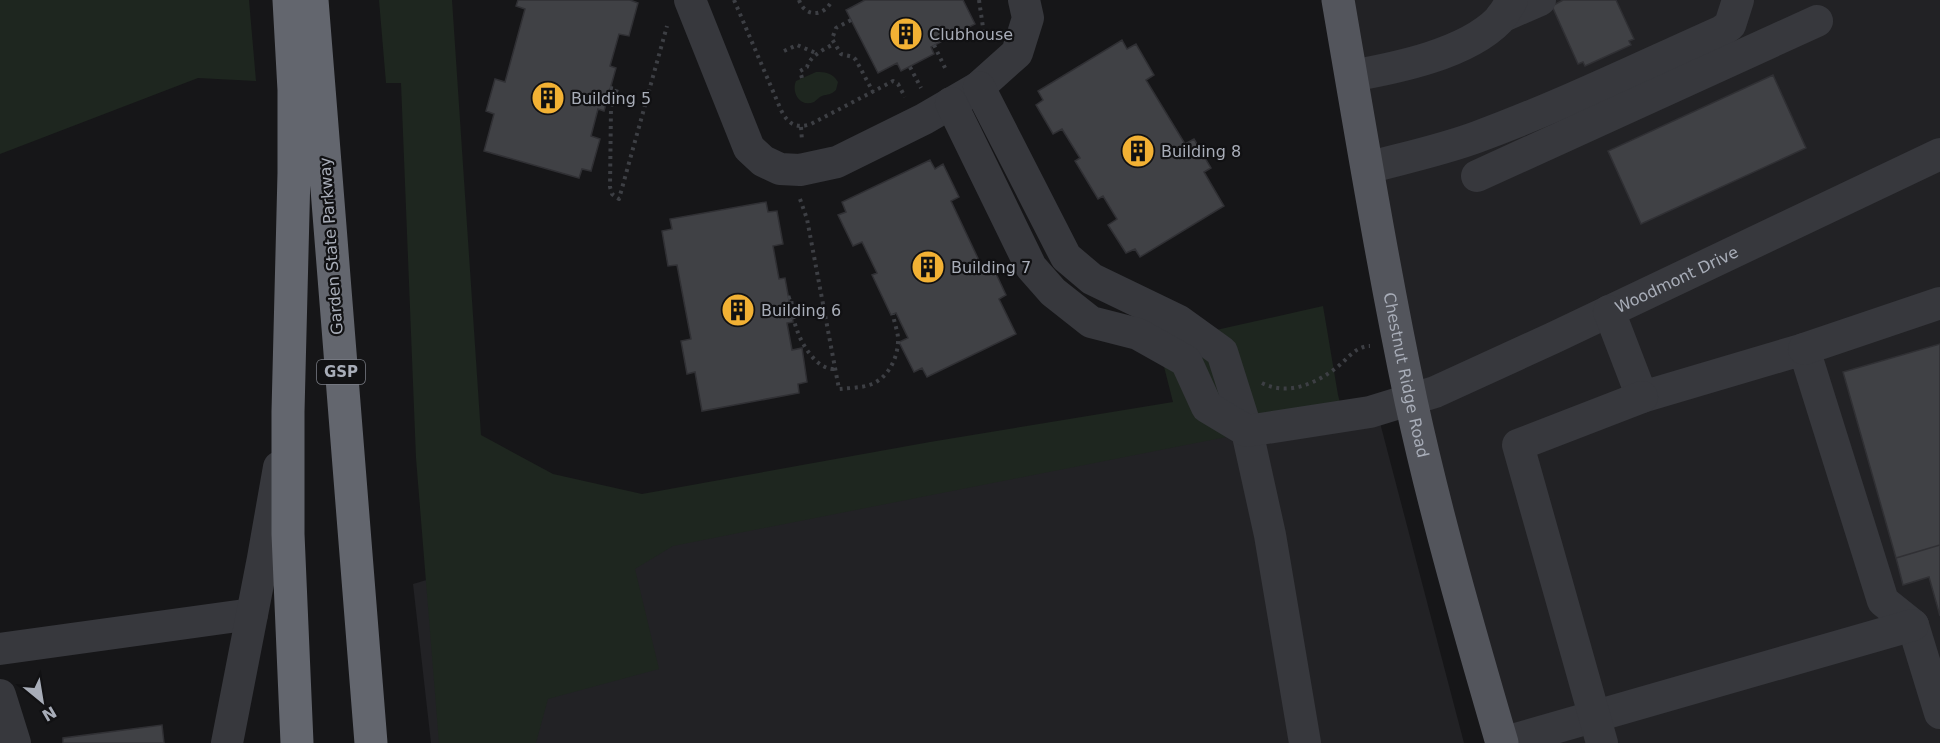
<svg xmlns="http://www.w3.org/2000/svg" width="1940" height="743" viewBox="0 0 1940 743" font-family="'DejaVu Sans',sans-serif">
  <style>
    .built { fill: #222225 }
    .green { fill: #1e261f }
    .building { fill: #404145; stroke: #303034; stroke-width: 1.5 }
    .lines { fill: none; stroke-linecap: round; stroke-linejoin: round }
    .path { stroke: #3d3f44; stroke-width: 4; stroke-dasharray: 3 4.5; stroke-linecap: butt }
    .minor { stroke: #37383d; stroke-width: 32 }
    .major { stroke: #53555c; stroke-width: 33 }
    .highway { stroke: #63666e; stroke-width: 33 }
    .labels { text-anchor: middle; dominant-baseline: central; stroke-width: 4.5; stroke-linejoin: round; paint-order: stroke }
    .shield { fill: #111113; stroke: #7b7e86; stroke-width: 1.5 }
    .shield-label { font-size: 15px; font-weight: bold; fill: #a8adb8 }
    .poi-label { font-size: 16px; fill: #a8adb8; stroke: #111113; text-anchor: start }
    .street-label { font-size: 16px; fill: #a8adb8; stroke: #111113 }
  </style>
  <rect width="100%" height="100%" fill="#161618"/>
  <!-- built -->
  <path class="built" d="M1338 0H1940V743H1502Z
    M1373 396 1464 743H431L413 584 490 561Z"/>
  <!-- green -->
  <path class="green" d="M0 0H249L256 81 198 78 0 154Z
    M379 0H452L481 435 553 474 642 494 930 442 1173 402 1158 343 1323 306 1338 395 1343 414 673 546 635 569 659 669 548 699 536 743H439L416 458 401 83H386Z
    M816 72C826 72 833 73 838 82L836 90C831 95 828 94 822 96 819 97 817 100 814 102 800 108 791 92 796 81Z"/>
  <!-- building -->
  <path class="building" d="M518 0H630L638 3 629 36 619 34 610 66 616 68 604 111 598 109 591 136 600 139 591 171 582 169 579 178 484 151 494 114 486 111 495 79 505 82 525 9 516 6Z
    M865 0H963L975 24 931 47 934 54 901 71 897 63 878 73 846 10Z
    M1563 0H1616L1634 39 1629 41 1631 45 1585 66 1583 62 1578 64 1552 6Z
    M1122 40 1127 49 1136 44 1154 75 1146 80 1185 144 1194 139 1211 168 1204 172 1224 206 1140 257 1135 249 1126 253 1108 225 1117 219 1103 196 1098 199 1075 161 1080 158 1062 129 1053 134 1036 105 1043 100 1038 91Z
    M1773 75 1806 148 1641 224 1608 151Z
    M930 160 935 169 943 164 959 197 951 201 983 269 992 265 1006 295 999 299 1016 334 927 377 922 368 914 372 899 342 908 338 896 313 891 315 872 275 877 273 862 242 853 246 838 215 846 212 842 202Z
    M766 202 768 212 777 211 783 244 773 246 779 279 785 278 793 322 787 323 792 350 802 348 807 382 798 384 799 393 702 411 695 372 687 374 681 341 691 339 677 265 668 266 662 231 672 229 670 219Z
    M1940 344V545L1896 558 1843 372Z
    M1940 545V616L1929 577 1903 585 1896 558Z
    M162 725 164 743H63V738Z"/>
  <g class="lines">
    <!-- path -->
    <path class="path" d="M734 0 781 110C788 124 796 129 811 124L893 81 898 84 905 97
      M799 0C805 18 825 17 832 0
      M979 0 985 41
      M851 20 836 28 832 39 841 54 853 57 856 60 873 92
      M934 45 947 72
      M784 51 797 45 818 54
      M910 67 921 88
      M802 78 800 71 807 67C810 56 824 49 834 44
      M610 88 617 89 611 107 610 187 612 194 619 199 667 26
      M801 127 802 141
      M800 199 807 219 839 389C849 388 862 388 872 384 889 377 899 356 898 337 897 329 894 322 893 314
      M788 298 791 297C792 308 793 320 797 330 802 345 817 370 835 369
      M1262 383C1287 396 1315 384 1336 368 1347 360 1355 346 1370 346"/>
    <!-- minor -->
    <g class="minor">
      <path d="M690 0 749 148 763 161 780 169 800 170 837 162 924 119 979 87 1017 53 1028 18 1024 0"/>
      <path d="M1501 17 1540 0"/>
      <path d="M1351 76C1396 68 1466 54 1499 20 1504 14 1508 7 1512 0"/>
      <path d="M979 87 1066 257 1092 279 1179 321 1222 352 1247 431 1270 535 1305 743"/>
      <path id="s1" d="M951 103 1031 267 1053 292 1091 322 1138 334 1186 361 1207 407 1247 431 1370 412 1435 392 1553 338 1940 154"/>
      <path d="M1367 168C1404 158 1442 150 1477 137 1561 106 1641 67 1722 31L1730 25 1738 0"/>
      <path d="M1477 176 1817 21"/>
      <path d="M1609 311 1642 397 1804 349 1883 601 1913 625 1940 713"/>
      <path d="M1804 349 1940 303"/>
      <path d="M0 649 252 614"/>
      <path d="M0 695 15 743"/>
      <path d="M227 743 263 558 279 467"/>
      <path d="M1502 743 1913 625"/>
      <path d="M1602 743 1518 445 1642 397"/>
    </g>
    <!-- major -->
    <path class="major" id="s2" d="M1338 0C1361 134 1383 268 1411 401 1436 516 1469 630 1502 743"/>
    <!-- highway -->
    <path class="highway" d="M289 0 294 90V173L288 412V534L297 743
      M312 0 371 743"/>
  </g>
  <!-- icons -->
  <defs>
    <symbol id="building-disc" viewBox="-11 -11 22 22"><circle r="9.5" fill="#f2b134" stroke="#111113"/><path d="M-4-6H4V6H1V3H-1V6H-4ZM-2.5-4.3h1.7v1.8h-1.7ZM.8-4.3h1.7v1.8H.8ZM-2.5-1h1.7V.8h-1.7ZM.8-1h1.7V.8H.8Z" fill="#111"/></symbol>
  </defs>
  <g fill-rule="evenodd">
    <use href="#building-disc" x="887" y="15" width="38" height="38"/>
    <use href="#building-disc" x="529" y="79" width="38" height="38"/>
    <use href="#building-disc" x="1119" y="132" width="38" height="38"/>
    <use href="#building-disc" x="909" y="248" width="38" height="38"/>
    <use href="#building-disc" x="719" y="291" width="38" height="38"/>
  </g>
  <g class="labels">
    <!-- shield labels -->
    <rect class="shield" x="317" y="360" width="48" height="24" rx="4.5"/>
    <g class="shield-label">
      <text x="341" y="372">GSP</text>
    </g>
    <!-- poi labels -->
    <g class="poi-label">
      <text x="929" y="34">Clubhouse</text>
      <text x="571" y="98">Building 5</text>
      <text x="1161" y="151">Building 8</text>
      <text x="951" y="267">Building 7</text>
      <text x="761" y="310">Building 6</text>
    </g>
    <!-- street labels -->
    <g class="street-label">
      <text transform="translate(331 246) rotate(-94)">Garden State Parkway</text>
      <text stroke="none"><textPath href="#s1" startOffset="924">Woodmont Drive</textPath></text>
      <text stroke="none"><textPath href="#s2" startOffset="381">Chestnut Ridge Road</textPath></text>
    </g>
  </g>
  <!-- north arrow -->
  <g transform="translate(42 701) rotate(150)" stroke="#111113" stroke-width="4.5" paint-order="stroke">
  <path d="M0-4.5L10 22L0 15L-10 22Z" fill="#a8adb8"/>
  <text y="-9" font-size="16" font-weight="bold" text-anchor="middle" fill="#a8adb8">N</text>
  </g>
</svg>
